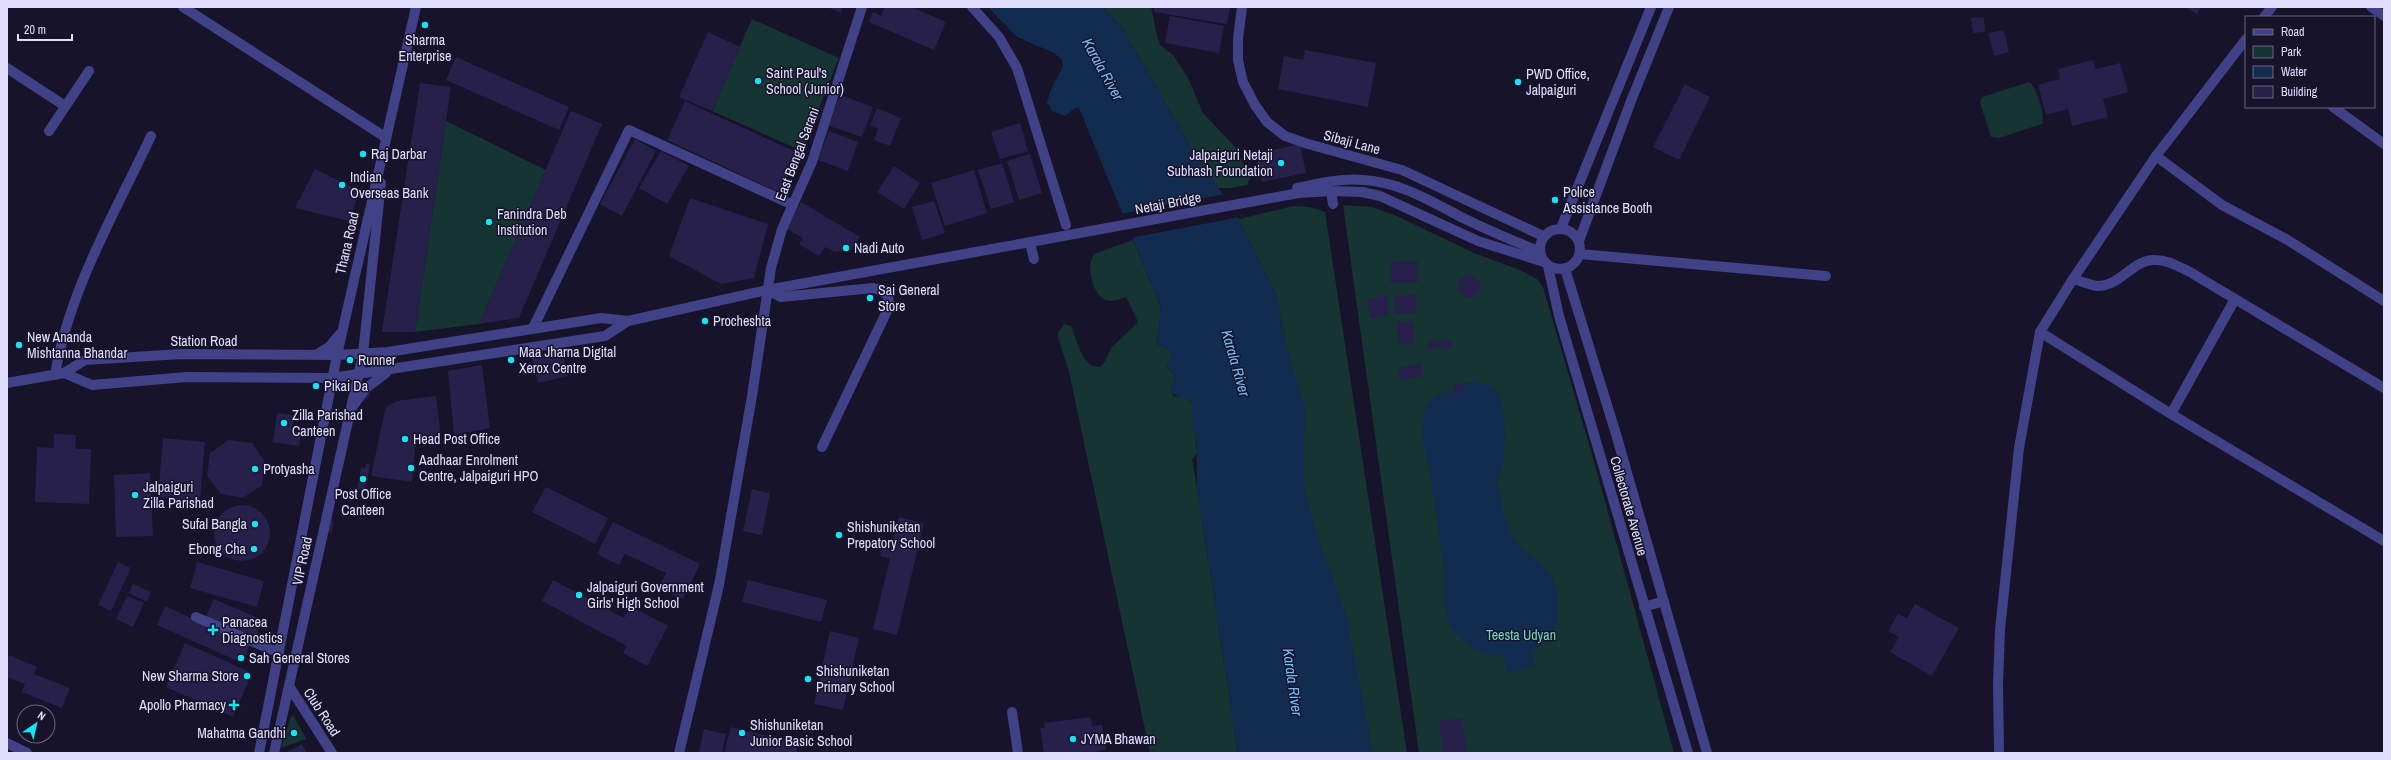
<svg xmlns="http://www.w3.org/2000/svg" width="2391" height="760" viewBox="0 0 2391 760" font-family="'Archivo Narrow',sans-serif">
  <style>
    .green { fill: #163432 }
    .water { fill: #122c4f }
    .pier { fill: #16132b }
    .building { fill: #27204b }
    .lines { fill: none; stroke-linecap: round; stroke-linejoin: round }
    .service { stroke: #414187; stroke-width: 10 }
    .minor { stroke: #414187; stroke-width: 10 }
    .tertiary { stroke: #414187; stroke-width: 10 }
    .poi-dot { fill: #15e4f2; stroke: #16132b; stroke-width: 1.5 }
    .labels { text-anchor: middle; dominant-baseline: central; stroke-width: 3; stroke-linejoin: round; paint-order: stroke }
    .poi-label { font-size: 14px; fill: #e1defd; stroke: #16132b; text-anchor: start }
    .street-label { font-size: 14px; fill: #e1defd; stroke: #16132b }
    .park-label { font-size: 14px; fill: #6ddbbb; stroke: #16132b }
    .water-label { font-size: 15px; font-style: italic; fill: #72bef7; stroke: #16132b }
  </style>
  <rect width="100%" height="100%" fill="#16132b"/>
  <!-- green -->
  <path class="green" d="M1103 7H1151L1159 44 1174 56 1188 78 1203 113 1235 147 1250 178 1247 185 1232 188H1218L1189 144 1123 29Z
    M752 19 839 58 802 151 712 111Z
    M2029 82C2036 85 2046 118 2042 124L1999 138 1991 137 1980 103 1982 97Z
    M446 121 546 170 479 324 415 332Z
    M1343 205 1372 207 1397 216 1474 253 1520 270 1537 279 1543 287 1595 465 1674 753H1419Z
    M1294 206 1310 207 1325 212 1407 753H1369L1320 578 1282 372 1288 352 1275 292 1239 219Z
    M1133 240 1161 307 1157 344 1168 350 1172 355 1167 367 1175 376V382L1171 386 1173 396 1186 398 1192 403C1192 420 1197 436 1197 454L1192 459 1197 487 1238 753H1150L1069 372 1057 334 1064 324 1071 326C1077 338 1081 368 1100 367L1105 361 1111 348 1138 322 1126 297C1122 298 1116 301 1111 301 1093 301 1085 266 1094 254Z
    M293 715 306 739 281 748 291 717Z"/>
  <!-- water -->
  <path class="water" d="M988 7H1103L1123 29 1189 144 1239 219 1275 292 1288 352 1305 408 1304 486 1319 541 1345 611 1373 753H1238L1197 487V442L1192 424V403L1186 398H1181L1170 392 1175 376 1167 367 1172 355 1168 350 1157 344 1161 307 1079 108H1075L1065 116 1052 111 1047 103 1050 92 1063 66 1062 60 1054 53 1017 37Z
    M1475 381 1493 387C1508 403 1506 445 1502 466 1502 471 1498 475 1498 480 1498 489 1504 516 1507 525 1512 535 1519 547 1528 554 1534 558 1541 562 1545 567 1565 591 1564 638 1532 651L1535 667 1506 673 1504 656C1484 659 1461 643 1451 627 1442 612 1446 590 1444 573 1441 543 1436 513 1431 482 1428 462 1420 437 1424 416 1427 401 1438 391 1453 391V394H1458V389H1464V383Z"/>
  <!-- pier -->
  <path class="pier" d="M1225 194 1240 217 1130 238 1120 214Z"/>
  <!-- building -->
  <path class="building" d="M827 7H843L841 13Z
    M885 7H911L946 22 934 50 869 22 873 12 881 16Z
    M1155 7H1230L1227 24 1154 12Z
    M2185 7H2201L2197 14Z
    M1170 16 1224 26 1219 53 1165 43Z
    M1984 17 1985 32 1973 33 1971 18Z
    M2004 30 2009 52 1994 56 1988 33Z
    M708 32 740 47 712 111 679 97Z
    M1305 50 1376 63 1368 107 1278 89 1284 56 1303 60Z
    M456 57 569 107 559 130 446 80Z
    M2093 60 2096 69 2120 63 2128 92 2103 99 2108 117 2072 126 2068 109 2046 115 2038 85 2060 79 2058 69Z
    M420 83 451 87 415 332H382Z
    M1685 84 1710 97 1679 160 1653 147Z
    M840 95 873 107 862 137 829 126Z
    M685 101 798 153 780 193 667 140Z
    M877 108 901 118 890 146 874 140 878 128 870 125Z
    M571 111 602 124 519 318 479 324Z
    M1020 123 1028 151 1000 159 991 132Z
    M829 131 858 142 848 171 818 160Z
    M635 139 656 151 622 216 600 204Z
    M1300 144 1306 173 1262 182 1256 154Z
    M661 151 689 166 667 204 639 188Z
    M1030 154 1042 193 1019 200 1007 161Z
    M1002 163 1014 202 991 209 978 170Z
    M894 166 920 183 904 209 877 192Z
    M315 169 360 191 349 221 295 208Z
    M974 170 987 213 945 226 931 183Z
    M1555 194 1560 197 1555 206 1550 202Z
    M690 198 768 224 754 278 721 284 669 256Z
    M934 201 945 233 922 240 912 207Z
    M801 202 860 237 852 250 835 252 825 247 819 256 799 244 803 238 785 228Z
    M1418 261V283H1390V262Z
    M1470 275 1480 281 1479 293 1468 298 1458 292 1459 280Z
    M1416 295V313L1395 314 1394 296Z
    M1387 296 1389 315 1370 318 1367 299Z
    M1413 321 1415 343 1398 344 1397 322Z
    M1451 340V348L1428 349V341Z
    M562 351 568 376 538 383 532 358Z
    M1421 364 1423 376 1400 380 1398 368Z
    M482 365 490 428 454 435 448 371Z
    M1454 384H1464V390L1458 389V394H1453Z
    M366 390 371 394 365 401 360 398Z
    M436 396 441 439 418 442 415 448 412 482 371 476 384 414 388 406 396 401Z
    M277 413 294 415 292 431 301 432 299 446 273 442Z
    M54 434 76 435 75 449H91L89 504 35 502 37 447 54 448Z
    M163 438 205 442 200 501 158 497Z
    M229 440 252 443 265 462 262 485 243 498 221 494 207 476 210 453Z
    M366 464H370L365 491 357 489 361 468H365Z
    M150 473 153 536 116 537 114 475Z
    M546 487 608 518 595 544 532 512Z
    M752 489 770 493 762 535 743 531Z
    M214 533a28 28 0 1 1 56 0a28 28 0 1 1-56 0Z
    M899 517 924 523 897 635 873 629 890 558 880 556 883 543 892 545Z
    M331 520 334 521 331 533 328 532Z
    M613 522 700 564 683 599 659 588 666 573 625 554 619 565 597 554Z
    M118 562 131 568 111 611 98 605Z
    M197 562 264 581 257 607 190 588Z
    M553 580 624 618 630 606 668 626 647 666 623 653 627 646 542 601Z
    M748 580 827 600 821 622 742 602Z
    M133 584 151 592 147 602 129 593Z
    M127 596 144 603 133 627 116 619Z
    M214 599 263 620 255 639 205 618Z
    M1915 604 1959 628 1932 676 1890 652 1899 637 1888 631 1898 614 1907 618Z
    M165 606 250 645 242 663 157 625Z
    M830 631 859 638 843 710 814 704Z
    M185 643 252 673 233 717 166 687Z
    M9 655 37 667 34 674 70 688 62 708 22 692 25 684 7 677V661Z
    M1091 717 1092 726 1102 725 1106 749 1091 753H1044L1040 728H1045L1044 723Z
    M1462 718 1467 753H1443L1439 721Z
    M731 727 798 743 796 753H724Z
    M704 729 726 734 722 753 699 752Z
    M302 744 307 753H285Z"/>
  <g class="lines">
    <!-- service -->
    <path class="service" d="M49 131 89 71
      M767 290 781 297 873 288C887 291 892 297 887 311L822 447
      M55 375C69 290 115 213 151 136"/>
    <!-- minor -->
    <path class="minor" d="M183 7 385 137
      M972 7 999 37 1017 68 1066 225
      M1242 7 1238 39V60L1243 82 1255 105 1267 122 1285 136 1308 144 1402 170 1543 236
      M2371 7 2384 16
      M7 68 65 106
      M2333 107 2384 144
      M2156 156 2222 205 2286 239 2384 301
      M1580 254 1826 276
      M2073 279C2081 281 2089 285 2097 286 2120 287 2133 259 2155 260 2168 260 2179 267 2190 272L2384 388
      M533 328 629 130 793 205
      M2040 332 2171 414 2384 541
      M2171 414 2235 299
      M196 617 279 653
      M289 686 332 753
      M1012 712 1018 753
      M7 743 27 753
      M679 753 719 585 752 396 771 268 782 229 812 162 862 7"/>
    <!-- tertiary -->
    <path class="tertiary" d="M2264 17 2272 7
      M1297 188C1319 183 1342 178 1364 180 1400 182 1432 202 1463 218 1488 230 1513 241 1539 251
      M1331 191 1333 204
      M1561 228 1651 7
      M1540 249a20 20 0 1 1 40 0a20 20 0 1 1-40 0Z
      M1579 241 1631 101 1669 7
      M1030 243 1034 259
      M1548 266 1559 316 1688 753
      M1565 269 1616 434 1707 753
      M316 355 329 347 340 334
      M64 373 92 385 187 377 332 378 605 336 628 321 767 290 1299 193 1331 191 1362 192 1380 196 1478 241 1544 262
      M7 383 64 373 85 360 182 354 337 355 388 352 601 318 628 321
      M353 406 365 389 386 373
      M1644 607 1664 601
      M259 753 337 355 416 7
      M274 753 363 354 381 183
      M1999 753 1998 684 2000 630 2019 448 2040 332 2073 279 2156 156 2246 39"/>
  </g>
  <!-- markers -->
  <g class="poi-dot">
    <circle cx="425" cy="25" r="4"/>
    <circle cx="758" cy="81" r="4"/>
    <circle cx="1518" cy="82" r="4"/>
    <circle cx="363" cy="154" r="4"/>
    <circle cx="1281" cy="163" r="4"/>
    <circle cx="342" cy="185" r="4"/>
    <circle cx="1555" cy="200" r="4"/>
    <circle cx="489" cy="222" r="4"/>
    <circle cx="846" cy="248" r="4"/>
    <circle cx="870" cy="298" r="4"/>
    <circle cx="705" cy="321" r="4"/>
    <circle cx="19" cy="345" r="4"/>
    <circle cx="350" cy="360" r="4"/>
    <circle cx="511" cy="360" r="4"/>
    <circle cx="316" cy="386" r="4"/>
    <circle cx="284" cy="423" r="4"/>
    <circle cx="405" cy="439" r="4"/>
    <circle cx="411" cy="468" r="4"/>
    <circle cx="255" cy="469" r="4"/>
    <circle cx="363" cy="479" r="4"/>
    <circle cx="135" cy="495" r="4"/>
    <circle cx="255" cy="524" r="4"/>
    <circle cx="839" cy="535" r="4"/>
    <circle cx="254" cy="549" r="4"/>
    <circle cx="579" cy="595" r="4"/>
    <path d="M211 624h4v4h4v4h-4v4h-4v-4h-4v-4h4z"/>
    <circle cx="241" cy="658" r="4"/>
    <circle cx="247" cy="676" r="4"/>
    <circle cx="808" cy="679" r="4"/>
    <path d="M232 699h4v4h4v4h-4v4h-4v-4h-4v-4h4z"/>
    <circle cx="294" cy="733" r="4"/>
    <circle cx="742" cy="733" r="4"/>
    <circle cx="1073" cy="739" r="4"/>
  </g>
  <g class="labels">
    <!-- poi labels -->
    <g class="poi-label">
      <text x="425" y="40" text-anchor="middle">Sharma<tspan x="425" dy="16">Enterprise</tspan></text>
      <text x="766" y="73">Saint Paul's<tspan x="766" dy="16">School (Junior)</tspan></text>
      <text x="1526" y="74">PWD Office,<tspan x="1526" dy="16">Jalpaiguri</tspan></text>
      <text x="371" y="154">Raj Darbar</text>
      <text x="1273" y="155" text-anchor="end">Jalpaiguri Netaji<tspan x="1273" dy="16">Subhash Foundation</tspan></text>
      <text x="350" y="177">Indian<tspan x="350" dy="16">Overseas Bank</tspan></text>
      <text x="1563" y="192">Police<tspan x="1563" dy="16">Assistance Booth</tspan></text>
      <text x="497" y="214">Fanindra Deb<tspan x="497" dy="16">Institution</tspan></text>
      <text x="854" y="248">Nadi Auto</text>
      <text x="878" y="290">Sai General<tspan x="878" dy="16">Store</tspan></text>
      <text x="713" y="321">Procheshta</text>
      <text x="27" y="337">New Ananda<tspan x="27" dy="16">Mishtanna Bhandar</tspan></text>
      <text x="519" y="352">Maa Jharna Digital<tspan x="519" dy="16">Xerox Centre</tspan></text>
      <text x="358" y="360">Runner</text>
      <text x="324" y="386">Pikai Da</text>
      <text x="292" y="415">Zilla Parishad<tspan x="292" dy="16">Canteen</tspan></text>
      <text x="413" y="439">Head Post Office</text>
      <text x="419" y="460">Aadhaar Enrolment<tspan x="419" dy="16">Centre, Jalpaiguri HPO</tspan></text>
      <text x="263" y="469">Protyasha</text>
      <text x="143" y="487">Jalpaiguri<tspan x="143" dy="16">Zilla Parishad</tspan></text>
      <text x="363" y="494" text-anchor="middle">Post Office<tspan x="363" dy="16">Canteen</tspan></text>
      <text x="247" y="524" text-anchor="end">Sufal Bangla</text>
      <text x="847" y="527">Shishuniketan<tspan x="847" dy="16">Prepatory School</tspan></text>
      <text x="246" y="549" text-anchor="end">Ebong Cha</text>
      <text x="587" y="587">Jalpaiguri Government<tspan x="587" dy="16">Girls' High School</tspan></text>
      <text x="222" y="622">Panacea<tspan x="222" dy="16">Diagnostics</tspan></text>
      <text x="249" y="658">Sah General Stores</text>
      <text x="816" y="671">Shishuniketan<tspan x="816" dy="16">Primary School</tspan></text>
      <text x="239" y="676" text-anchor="end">New Sharma Store</text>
      <text x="226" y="705" text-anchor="end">Apollo Pharmacy</text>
      <text x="750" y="725">Shishuniketan<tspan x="750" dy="16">Junior Basic School</tspan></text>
      <text x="286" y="733" text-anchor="end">Mahatma Gandhi</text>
      <text x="1081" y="739">JYMA Bhawan</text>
    </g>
    <!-- street labels -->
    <g class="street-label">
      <text transform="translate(1352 142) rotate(15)">Sibaji Lane</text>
      <text transform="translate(797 154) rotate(-69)">East Bengal Sarani</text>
      <text transform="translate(1168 203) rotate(-11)">Netaji Bridge</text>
      <text transform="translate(347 243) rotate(-77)">Thana Road</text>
      <text x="204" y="341">Station Road</text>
      <text transform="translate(1629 506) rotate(74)">Collectorate Avenue</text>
      <text transform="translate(302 561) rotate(-78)">VIP Road</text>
      <text transform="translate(322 712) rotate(57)">Club Road</text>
    </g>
    <!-- park labels -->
    <g class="park-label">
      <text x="1521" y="635">Teesta Udyan</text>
    </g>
    <!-- water labels -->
    <g class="water-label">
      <text transform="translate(1103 69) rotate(61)">Karala River</text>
      <text transform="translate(1236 363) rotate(74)">Karala River</text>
      <text transform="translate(1293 682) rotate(82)">Karala River</text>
    </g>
  </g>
  <!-- border -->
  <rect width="2391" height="760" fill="none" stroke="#e1defd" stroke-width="16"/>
  <!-- legend -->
  <rect x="2245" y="16" width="130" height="92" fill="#16132b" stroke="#67647f"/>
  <rect x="2253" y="29" width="20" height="6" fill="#414187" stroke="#67647f"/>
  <text x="2281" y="36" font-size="12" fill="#e1defd">Road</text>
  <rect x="2253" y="46" width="20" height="12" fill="#163432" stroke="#67647f"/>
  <text x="2281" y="56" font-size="12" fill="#e1defd">Park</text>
  <rect x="2253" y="66" width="20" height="12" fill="#122c4f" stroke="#67647f"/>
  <text x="2281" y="76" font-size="12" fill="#e1defd">Water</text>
  <rect x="2253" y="86" width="20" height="12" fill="#27204b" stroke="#67647f"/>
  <text x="2281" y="96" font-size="12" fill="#e1defd">Building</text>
  <!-- north arrow -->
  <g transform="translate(36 724) rotate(34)"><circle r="19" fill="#16132b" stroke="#67647f"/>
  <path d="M0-3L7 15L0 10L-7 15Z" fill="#15e4f2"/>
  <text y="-6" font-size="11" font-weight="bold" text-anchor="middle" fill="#e1defd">N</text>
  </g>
  <!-- scale -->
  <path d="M18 34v6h54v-6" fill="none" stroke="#e1defd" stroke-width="2"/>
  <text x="24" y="34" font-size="12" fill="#e1defd" stroke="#16132b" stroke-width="3" paint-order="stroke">20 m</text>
</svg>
